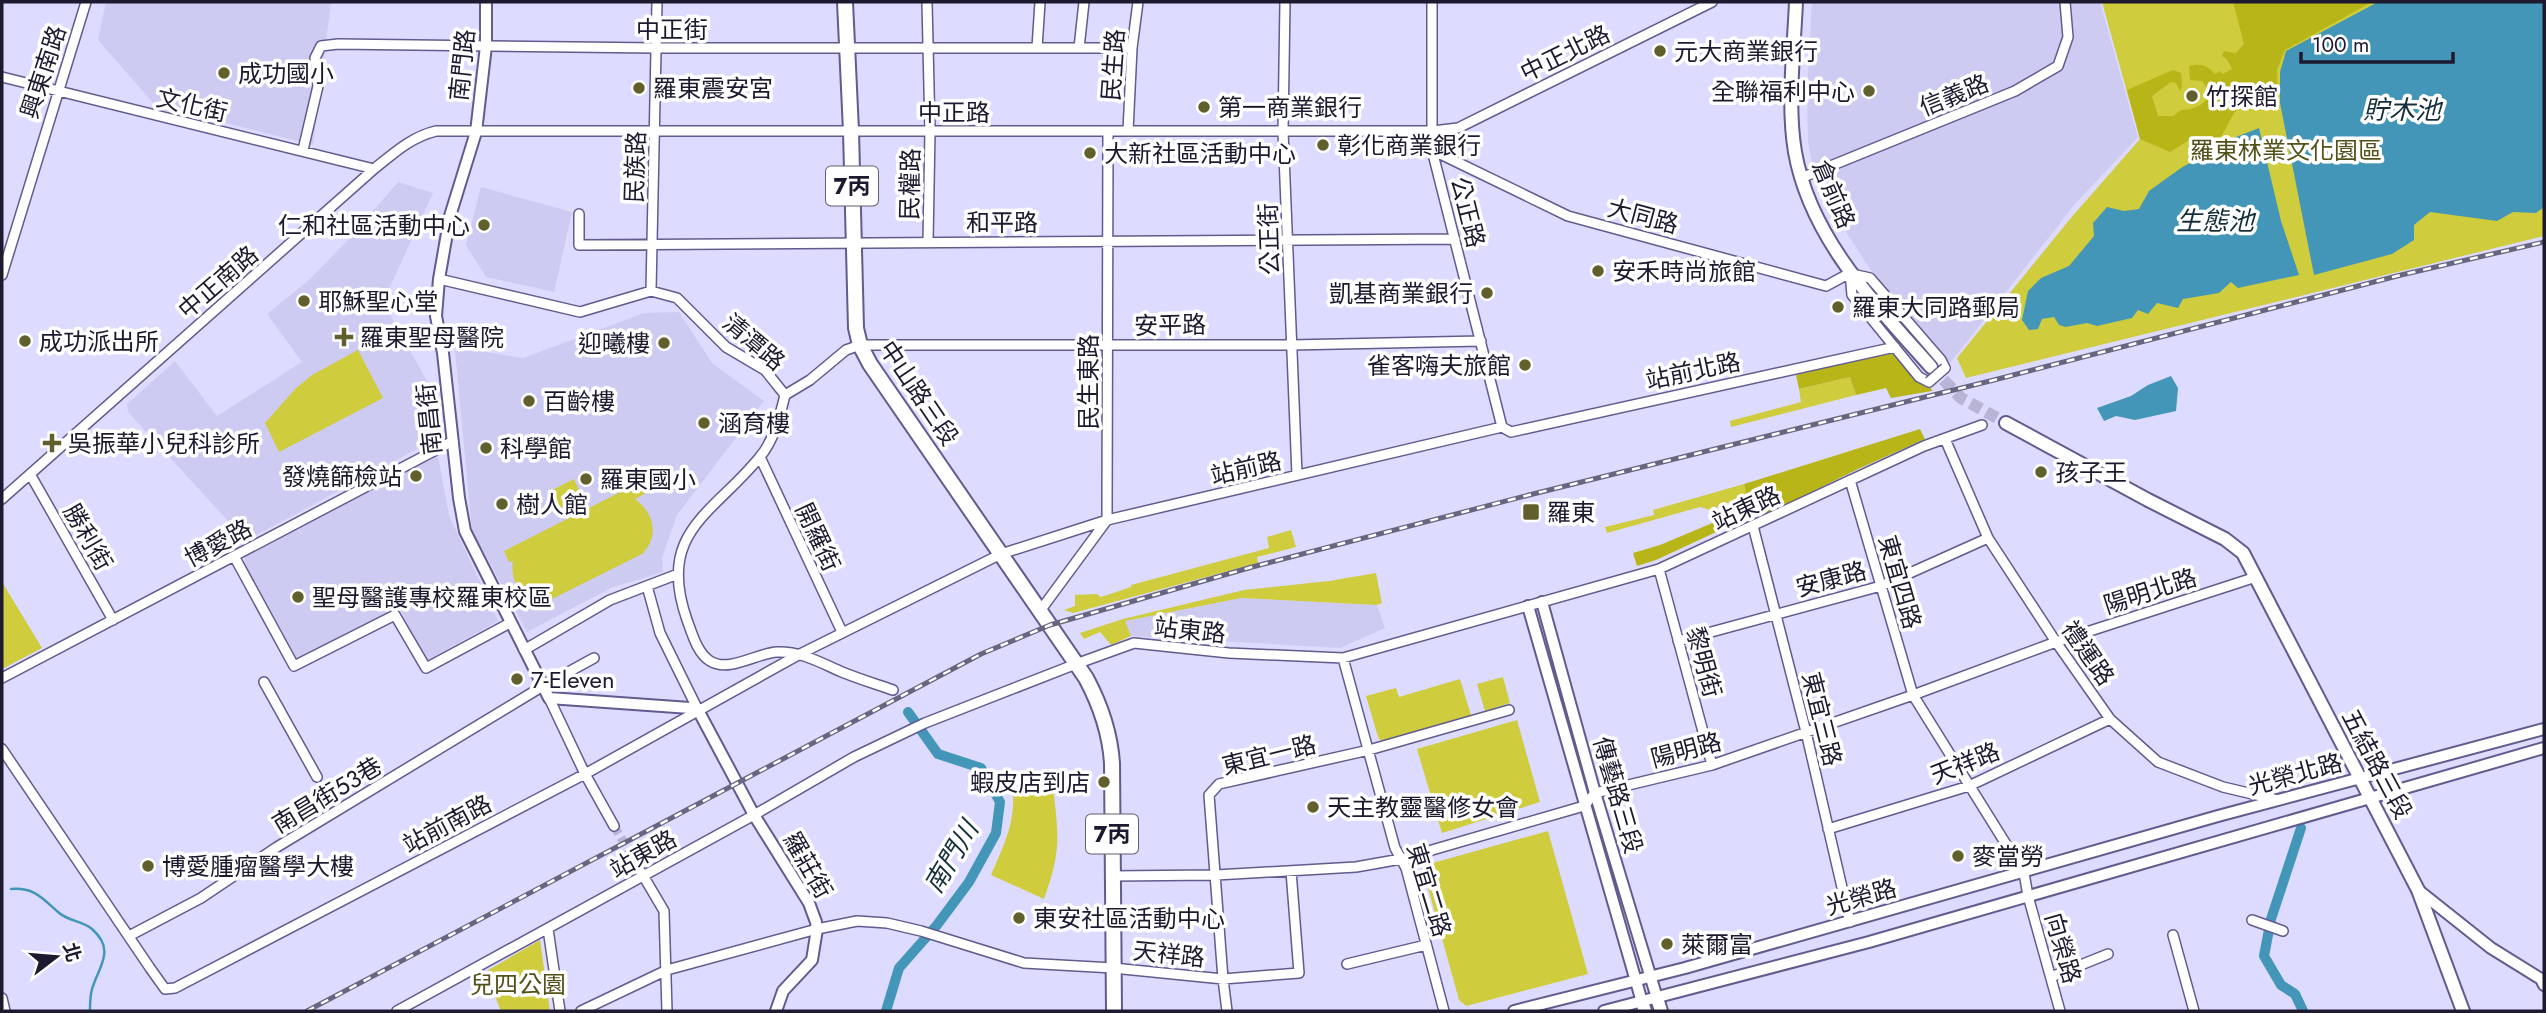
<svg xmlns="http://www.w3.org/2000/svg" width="2546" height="1013" viewBox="0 0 2546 1013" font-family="Jost,'Noto Sans TC',sans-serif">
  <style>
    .built { fill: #cdcbf1 }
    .green { fill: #cfcc3d }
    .forest { fill: #b8b518 }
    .water { fill: #4496b8 }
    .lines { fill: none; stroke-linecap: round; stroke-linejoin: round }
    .stream { stroke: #4496b8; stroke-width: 2.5 }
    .canal { stroke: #4496b8; stroke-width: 10 }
    .minor-tunnel { stroke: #b7b4d5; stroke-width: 9; stroke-dasharray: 9 4.5; stroke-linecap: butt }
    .secondary-tunnel { stroke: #b7b4d5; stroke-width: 12; stroke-dasharray: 12 6; stroke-linecap: butt }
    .minor-casing { stroke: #615b8e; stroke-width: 12 }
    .tertiary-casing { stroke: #615b8e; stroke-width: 14 }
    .secondary-casing { stroke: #615b8e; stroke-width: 16 }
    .primary-casing { stroke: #615b8e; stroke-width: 18 }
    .minor { stroke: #fff; stroke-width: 9 }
    .tertiary { stroke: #fff; stroke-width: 10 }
    .secondary { stroke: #fff; stroke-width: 12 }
    .primary { stroke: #fff; stroke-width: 14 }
    .rail-casing { stroke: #686580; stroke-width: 5 }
    .rail { stroke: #fff; stroke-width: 2.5; stroke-dasharray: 8; stroke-linecap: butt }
    .minor-bridge-casing { stroke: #615b8e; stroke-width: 12; stroke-linecap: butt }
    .minor-bridge { stroke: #fff; stroke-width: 9 }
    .poi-dot { fill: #61602d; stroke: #fff; stroke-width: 2.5 }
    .labels { text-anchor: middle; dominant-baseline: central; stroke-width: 7; stroke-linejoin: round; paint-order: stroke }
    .shield { fill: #fff; stroke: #615f6d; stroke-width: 2 }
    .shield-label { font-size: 23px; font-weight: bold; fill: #1d1a2f }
    .street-label { font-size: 24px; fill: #1d1a2f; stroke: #fff }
    .poi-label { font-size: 24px; fill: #1d1a2f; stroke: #fff; text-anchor: start }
    .park-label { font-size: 24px; fill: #52511a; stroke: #fff }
    .water-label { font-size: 26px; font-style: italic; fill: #152f3a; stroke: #fff }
  </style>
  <rect width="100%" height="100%" fill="#dddbff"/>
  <!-- built -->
  <path class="built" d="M106 2H331L313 145 155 105 98 40Z
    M1812 2H2100L2138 137 2075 204 1950 363 1870 269 1837 218 1816 181 1808 143 1807 89Z
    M398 182 433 193 383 302 427 381 432 441 249 539 242 536 128 412 127 404 175 361 217 416 302 362 267 314 309 280 349 239Z
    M481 187 572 212 554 292 486 277 466 245Z
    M679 312 712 363 764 401 677 515 662 558 663 572 611 588 527 632 472 530 455 351 462 348 523 358 644 313Z
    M438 456 449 515 498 621 426 661 400 609 295 660 243 566 246 556 297 528 304 537 299 529Z
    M1241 598 1377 605 1385 628 1340 648 1131 636 1124 621Z"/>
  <!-- green -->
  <path class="green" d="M2102 2H2544V236L1966 378 1957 358 2070 219 2140 139Z
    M358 350 383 398 279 452 265 423 295 389 312 375Z
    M1850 377 1856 395 1731 427 1730 421 1801 402 1799 389Z
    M654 475 659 486 635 499C654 513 660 536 642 554L550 600C526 601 509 586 513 561L509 562 504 551Z
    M574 479 582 497 556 510 548 492Z
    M1744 484 1747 495 1710 510 1700 507 1607 533 1605 527 1654 515 1653 510Z
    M1291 530 1296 547 1257 557 1258 563 1073 613 1064 610 1075 606V595L1097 594 1101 597 1131 587V585L1269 548 1267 537Z
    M1376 573 1382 603 1377 605 1241 598 1125 621 1131 636 1111 645 1100 632 1084 639 1080 633 1123 619 1244 590 1329 581Z
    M2 582 42 648 2 669Z
    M1503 677 1510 703 1485 711 1477 684Z
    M1460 679 1471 715 1381 741 1378 737 1366 696 1396 688 1399 697Z
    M1517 720 1540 802 1442 833 1417 749Z
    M1053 788C1059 837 1061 852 1044 899L991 875C1003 847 1015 824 1013 793Z
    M1548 831 1588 974 1466 1006 1459 1000 1424 873 1425 868 1429 864Z
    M540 940 550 1011H501L485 972Z"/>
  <!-- forest -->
  <path class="forest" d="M2233 2H2372L2285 50 2277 70 2278 101 2257 100 2243 104 2234 113 2220 139 2200 155 2191 139 2170 152 2140 139 2127 90 2173 70 2181 73 2182 86 2180 91 2176 83 2171 82 2152 96 2158 116H2173L2181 110C2198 110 2218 99 2202 81L2190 80 2189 66C2201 63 2207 65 2215 74L2219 71 2223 74 2232 69 2227 59 2222 56 2224 51 2236 53 2244 44Z
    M1891 351 1924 386 1931 388 1932 391 1891 398 1886 388 1856 395 1850 377 1799 389 1796 375Z
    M1920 429 1925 439 1858 469 1767 514 1763 506 1757 513 1656 560 1637 566 1633 553 1660 545 1741 511 1747 497 1744 484Z"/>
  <!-- water -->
  <path class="water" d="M2378 2H2544V207L2536 213 2513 212 2497 221 2430 212 2414 225V240L2392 254 2314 275 2280 103V72L2286 51Z
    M2259 128 2281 221 2299 275 2238 288 2231 282 2219 293 2183 299 2178 308 2157 303 2148 314 2138 310 2132 318 2097 326 2087 323 2066 327 2059 325 2054 317 2042 319 2038 329 2029 330 2022 320 2028 291 2041 278 2069 266 2094 236 2093 223 2107 207 2124 211 2139 209 2149 191 2181 168 2236 137Z
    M2171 376 2178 388 2176 411 2135 420 2116 416 2104 421 2097 408 2131 396 2148 385Z"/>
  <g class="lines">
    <!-- stream -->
    <path class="stream" d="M11 889C34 887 42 898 58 912 67 921 83 921 92 929 116 950 99 966 92 989 90 996 90 1004 90 1011"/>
    <!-- canal -->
    <path class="canal" d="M2301 828 2271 919 2264 956 2281 985 2295 994 2303 1011
      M886 1011 899 968 937 925 969 882 996 833 1000 802 981 768 938 754 908 712"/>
    <!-- minor-tunnel -->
    <path class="minor-tunnel" d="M614 826 640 870"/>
    <!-- secondary-tunnel -->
    <path class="secondary-tunnel" d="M1931 367 1961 398 2006 423"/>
    <defs>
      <path id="minor" d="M927 2 930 131 928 241
        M1285 2 1283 131 1297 475
        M1432 2V150L1502 427
        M1037 48 1040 2
        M1079 48 1084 2
        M2 77 374 169
        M1128 131 1132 48 1138 2
        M303 150 318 86 315 58 321 46 338 44 656 48H1132
        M1432 150 1568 216 1826 286 1850 273
        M1801 178 2015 91 2058 66 2068 37 2065 2
        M579 214V245L1455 239
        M1850 273 1852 295 1919 377 1929 382
        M1852 274 1870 278 1941 360 1945 368
        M2 275 86 2
        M439 279 580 312 651 291 677 298 726 347 765 370 785 395
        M651 291 657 2
        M785 395 810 380 846 350 860 345H1291L1481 341
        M785 395C780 416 774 441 759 458 713 514 656 532 687 620 692 633 697 653 710 661 729 673 757 653 777 652 801 651 821 663 842 672 859 679 876 684 893 690
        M1502 427 1511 432 1895 347
        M1945 439 1988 538 2056 642 2110 719 2158 762 2223 787 2278 800
        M760 457 842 632
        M30 474 113 620
        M1850 480 1913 695 2024 873 2028 896 2060 1011
        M2 499 374 169C394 153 411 137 436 131H1433L1458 128 1712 2
        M1753 526 1806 732 1850 922
        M234 556 294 666 395 615 426 668 510 623
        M1659 569 1712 765
        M647 586 660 633 698 710
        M1040 611 1107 520 1108 131
        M1678 641 1881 586 1988 538
        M524 650 610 600 678 574
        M1343 658 1395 848 1406 868 1444 1011
        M2 678 453 441
        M264 682 317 777
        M549 698 585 774 614 826
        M2 749 150 968 165 989 175 988 585 774 800 654 1001 554 1107 520 1502 427
        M1828 829 1969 786 2110 719
        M641 872 664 911 667 1011
        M1112 876 1216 875 1356 867 1401 859 1584 806 1595 793 1712 765 1913 695 2056 642 2256 577
        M2252 920 2283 931
        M548 929 560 1011
        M2173 935 2194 1011
        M129 936 201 898 277 847 543 686 594 658
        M1347 964 1426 945
        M2051 977 2108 954
        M2 998 5 1011
        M397 1011 754 815 854 757 925 723 1076 664 1134 643 1229 653 1343 658 1659 569 1924 446 1982 425
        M581 1011 667 970 817 929 857 921 887 923 921 931 1024 963 1113 968 1223 979 1299 973 1291 871
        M1227 1011 1223 979 1209 795 1219 784 1369 750 1509 710"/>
      <path id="tertiary" d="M486 2V46L476 132 450 216 439 279 436 316 443 353 459 498 465 531 549 698 690 708 698 710 754 815 809 903 816 922 817 929 812 960 783 991 776 1011
        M1542 602 1595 793 1657 998
        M1528 606 1642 1002
        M2418 890 2491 948 2541 979 2544 985
        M1514 1011 1685 968 2218 816 2544 729
        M1604 1011 1869 942 2544 748"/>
      <path id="secondary" d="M1796 2C1794 50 1787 105 1795 152 1810 238 1876 305 1931 367
        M2006 423 2148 500 2225 539 2243 553 2418 890 2463 1011
        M1657 998 1661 1011
        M1642 1002 1645 1011"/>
      <path id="primary" d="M845 2 851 131 856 328 860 345 870 364 1086 678C1101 706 1110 733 1112 763L1114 1011"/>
    </defs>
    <!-- minor casing -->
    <use href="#minor" class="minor-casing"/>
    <!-- tertiary casing -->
    <use href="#tertiary" class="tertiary-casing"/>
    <!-- secondary casing -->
    <use href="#secondary" class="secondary-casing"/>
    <!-- primary casing -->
    <use href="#primary" class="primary-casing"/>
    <!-- minor -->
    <use href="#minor" class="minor"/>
    <!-- tertiary -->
    <use href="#tertiary" class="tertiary"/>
    <!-- secondary -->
    <use href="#secondary" class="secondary"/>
    <!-- primary -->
    <use href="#primary" class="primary"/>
    <defs>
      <path id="rail" d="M307 1011 981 654 1050 625 1252 567 1529 495 1994 380 2401 275 2544 242"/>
    </defs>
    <!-- rail casing -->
    <use href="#rail" class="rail-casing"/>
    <!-- rail -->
    <use href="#rail" class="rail"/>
    <defs>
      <path id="minor-bridge" d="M1929 382 1945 368"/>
    </defs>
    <!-- minor-bridge casing -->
    <use href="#minor-bridge" class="minor-bridge-casing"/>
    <!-- minor-bridge -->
    <use href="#minor-bridge" class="minor-bridge"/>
  </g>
  <!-- markers -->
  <g class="poi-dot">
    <circle cx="1660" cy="51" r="7"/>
    <circle cx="224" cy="73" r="7"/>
    <circle cx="639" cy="88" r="7"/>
    <circle cx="1869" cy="91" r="7"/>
    <circle cx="2192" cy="96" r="7"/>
    <circle cx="1204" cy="107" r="7"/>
    <circle cx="1323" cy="145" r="7"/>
    <circle cx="1090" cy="153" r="7"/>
    <circle cx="484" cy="225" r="7"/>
    <circle cx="1598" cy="271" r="7"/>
    <circle cx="1487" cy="293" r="7"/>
    <circle cx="304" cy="301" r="7"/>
    <circle cx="1838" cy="307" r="7"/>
    <path d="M340.5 326.5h7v7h7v7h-7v7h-7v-7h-7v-7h7z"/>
    <circle cx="25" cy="341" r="7"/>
    <circle cx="664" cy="343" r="7"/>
    <circle cx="1525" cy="365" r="7"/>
    <circle cx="529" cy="401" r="7"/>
    <circle cx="704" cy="423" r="7"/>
    <path d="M48.5 432.5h7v7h7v7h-7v7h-7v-7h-7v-7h7z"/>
    <circle cx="486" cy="448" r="7"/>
    <circle cx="2041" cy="472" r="7"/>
    <circle cx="416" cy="476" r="7"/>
    <circle cx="586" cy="479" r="7"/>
    <circle cx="502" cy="504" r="7"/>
    <rect x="1522" y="503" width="18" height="18" rx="3.5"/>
    <circle cx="298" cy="597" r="7"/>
    <circle cx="517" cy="679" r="7"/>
    <circle cx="1104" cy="782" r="7"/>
    <circle cx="1313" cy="807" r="7"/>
    <circle cx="1958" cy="856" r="7"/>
    <circle cx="148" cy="866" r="7"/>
    <circle cx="1019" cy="918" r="7"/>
    <circle cx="1667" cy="944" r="7"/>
  </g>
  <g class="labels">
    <!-- shield labels -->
    <g class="shield">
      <rect x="826" y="166.5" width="52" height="39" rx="5"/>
      <rect x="1086" y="814.5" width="52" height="39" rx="5"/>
    </g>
    <g class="shield-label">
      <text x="852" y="186">7丙</text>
      <text x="1112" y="834">7丙</text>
    </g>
    <!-- street labels -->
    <g class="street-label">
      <text x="672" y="29">中正街</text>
      <text transform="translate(1565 53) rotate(-26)">中正北路</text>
      <text transform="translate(462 65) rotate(-84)">南門路</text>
      <text transform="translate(1113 65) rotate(-86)">民生路</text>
      <text transform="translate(43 72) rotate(-72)">興東南路</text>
      <text transform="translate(1954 95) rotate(-22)">信義路</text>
      <text transform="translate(192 105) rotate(13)">文化街</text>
      <text x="954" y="112">中正路</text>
      <text transform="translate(635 167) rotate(-88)">民族路</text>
      <text transform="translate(910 184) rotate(-89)">民權路</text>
      <text transform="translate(1834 194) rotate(67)">倉前路</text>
      <text transform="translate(1468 212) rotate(76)">公正路</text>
      <text transform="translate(1643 216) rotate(15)">大同路</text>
      <text x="1002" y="222">和平路</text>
      <text transform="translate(1269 239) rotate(-92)">公正街</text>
      <text transform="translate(218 282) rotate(-41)">中正南路</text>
      <text transform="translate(1170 325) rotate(-1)">安平路</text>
      <text transform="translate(754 342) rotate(40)">清潭路</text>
      <text transform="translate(1693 371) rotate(-12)">站前北路</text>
      <text transform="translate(1088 382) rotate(-90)">民生東路</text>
      <text transform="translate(919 393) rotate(56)">中山路三段</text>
      <text transform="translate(429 419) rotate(-96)">南昌街</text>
      <text transform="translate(1246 468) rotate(-13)">站前路</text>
      <text transform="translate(1746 508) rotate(-25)">站東路</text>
      <text transform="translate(88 537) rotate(60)">勝利街</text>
      <text transform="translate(818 537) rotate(65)">開羅街</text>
      <text transform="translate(218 543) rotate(-28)">博愛路</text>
      <text transform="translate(1831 579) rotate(-15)">安康路</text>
      <text transform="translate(1900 582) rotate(74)">東宜四路</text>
      <text transform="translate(2150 591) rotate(-18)">陽明北路</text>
      <text transform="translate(1190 630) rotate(6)">站東路</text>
      <text transform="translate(2088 653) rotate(55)">禮運路</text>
      <text transform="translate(1704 662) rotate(75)">黎明街</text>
      <text transform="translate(1822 719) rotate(76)">東宜三路</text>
      <text transform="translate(1686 750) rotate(-15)">陽明路</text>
      <text transform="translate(1269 755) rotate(-14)">東宜一路</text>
      <text transform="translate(1965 763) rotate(-22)">天祥路</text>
      <text transform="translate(2377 764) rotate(62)">五結路三段</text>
      <text transform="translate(2295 774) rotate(-15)">光榮北路</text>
      <text transform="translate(327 795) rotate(-31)">南昌街53巷</text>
      <text transform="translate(1618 795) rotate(74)">傳藝路三段</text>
      <text transform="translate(447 824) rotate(-28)">站前南路</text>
      <text transform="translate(643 854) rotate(-29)">站東路</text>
      <text transform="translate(808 865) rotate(60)">羅莊街</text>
      <text transform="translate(1429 890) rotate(73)">東宜二路</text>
      <text transform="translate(1861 897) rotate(-16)">光榮路</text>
      <text transform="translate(2063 948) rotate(74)">向榮路</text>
      <text transform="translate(1169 954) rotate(6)">天祥路</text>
    </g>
    <!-- poi labels -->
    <g class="poi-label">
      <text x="1674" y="51">元大商業銀行</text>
      <text x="238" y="73">成功國小</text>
      <text x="653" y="88">羅東震安宮</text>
      <text x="1855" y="91" text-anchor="end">全聯福利中心</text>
      <text x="2206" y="96">竹探館</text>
      <text x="1218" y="107">第一商業銀行</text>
      <text x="1337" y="145">彰化商業銀行</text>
      <text x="1104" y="153">大新社區活動中心</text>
      <text x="470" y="225" text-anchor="end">仁和社區活動中心</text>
      <text x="1612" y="271">安禾時尚旅館</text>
      <text x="1473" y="293" text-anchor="end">凱基商業銀行</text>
      <text x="318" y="301">耶穌聖心堂</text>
      <text x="1852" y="307">羅東大同路郵局</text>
      <text x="360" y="337">羅東聖母醫院</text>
      <text x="39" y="341">成功派出所</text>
      <text x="650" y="343" text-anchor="end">迎曦樓</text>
      <text x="1511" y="365" text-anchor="end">雀客嗨夫旅館</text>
      <text x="543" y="401">百齡樓</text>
      <text x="718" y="423">涵育樓</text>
      <text x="68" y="443">吳振華小兒科診所</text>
      <text x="500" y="448">科學館</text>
      <text x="2055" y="472">孩子王</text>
      <text x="402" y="476" text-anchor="end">發燒篩檢站</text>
      <text x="600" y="479">羅東國小</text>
      <text x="516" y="504">樹人館</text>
      <text x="1547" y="512">羅東</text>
      <text x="312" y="597">聖母醫護專校羅東校區</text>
      <text x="531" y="679">7-Eleven</text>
      <text x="1090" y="782" text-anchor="end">蝦皮店到店</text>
      <text x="1327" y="807">天主教靈醫修女會</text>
      <text x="1972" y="856">麥當勞</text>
      <text x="162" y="866">博愛腫瘤醫學大樓</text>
      <text x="1033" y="918">東安社區活動中心</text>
      <text x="1681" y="944">萊爾富</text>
    </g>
    <!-- park labels -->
    <g class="park-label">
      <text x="2286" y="150">羅東林業文化園區</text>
      <text x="518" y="984">兒四公園</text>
    </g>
    <!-- water labels -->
    <g class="water-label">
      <text x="2402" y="110">貯木池</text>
      <text x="2215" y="221">生態池</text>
      <text transform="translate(951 857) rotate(-59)">南門川</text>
    </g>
  </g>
  <!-- border -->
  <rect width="2546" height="1013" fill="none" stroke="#1d1a2f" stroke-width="7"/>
  <!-- north arrow -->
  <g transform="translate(56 957) rotate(74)" stroke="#ffffff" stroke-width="5" paint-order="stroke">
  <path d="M0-5L12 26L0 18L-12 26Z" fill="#1d1a2f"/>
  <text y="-10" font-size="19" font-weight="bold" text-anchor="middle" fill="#1d1a2f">北</text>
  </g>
  <!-- scale -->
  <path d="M2301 52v10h152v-10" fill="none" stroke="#1d1a2f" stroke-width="3.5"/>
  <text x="2312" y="52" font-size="21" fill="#1d1a2f" stroke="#ffffff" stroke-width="5" paint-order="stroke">100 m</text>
</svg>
